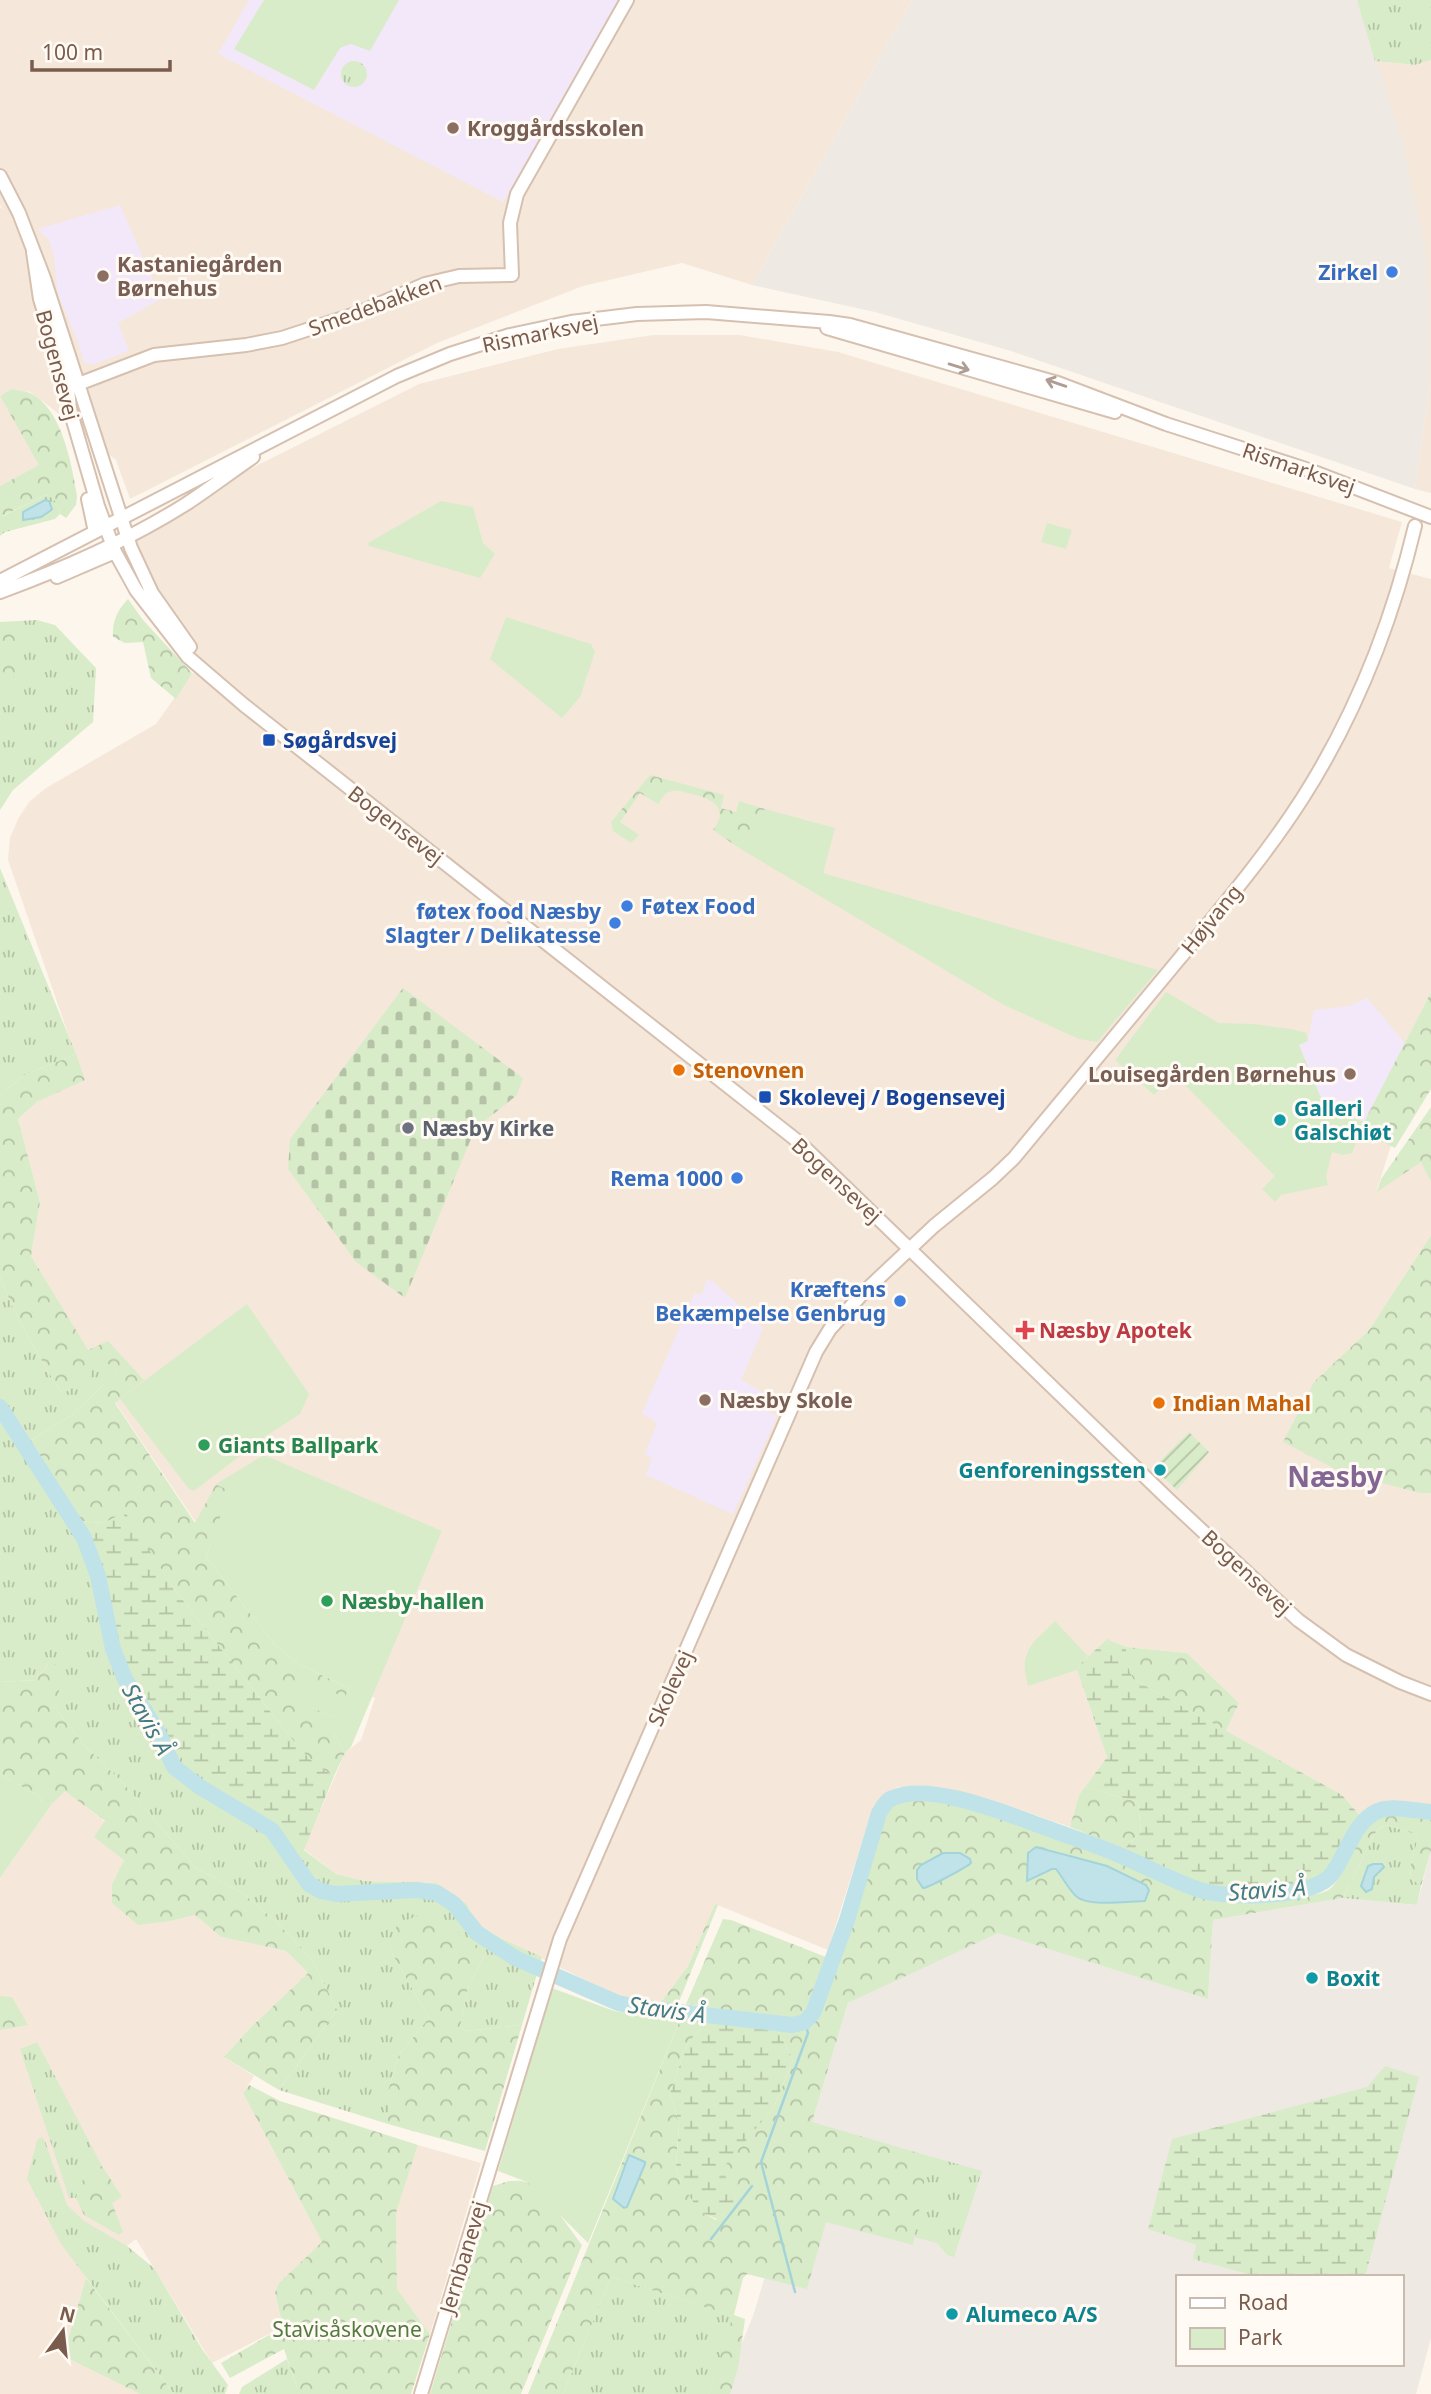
<svg xmlns="http://www.w3.org/2000/svg" width="1431" height="2394" viewBox="0 0 1431 2394" font-family="'Noto Sans',sans-serif">
  <style>
    .residential { fill: #f5e8da }
    .industrial { fill: #efe9e4; fill-rule: evenodd }
    .education { fill: #f3e8fa }
    .grass { fill: url(#grass-tufts) }
    .forest { fill: url(#forest-crowns); fill-rule: evenodd }
    .wetland { fill: url(#wetland-marsh) }
    .cemetery { fill: url(#cemetery-stones) }
    .park { fill: #d8ecc9 }
    .garden { fill: url(#garden-furrows) }
    .water { fill: #bfe3e8; stroke: #a5d3da; stroke-width: 2 }
    .lines { fill: none; stroke-linecap: round; stroke-linejoin: round }
    .stream { stroke: #a5d3da; stroke-width: 2.5 }
    .river { stroke: #bfe3e8; stroke-width: 16 }
    .secondary-casing { stroke: #d6c0b0; stroke-width: 16 }
    .secondary { stroke: #fff; stroke-width: 12 }
    .oneway { stroke: #af9d94 }
    .education-dot { fill: #8d6e63; stroke: #fffaf3; stroke-width: 2.5 }
    .shop-dot { fill: #3f7fe0; stroke: #fffaf3; stroke-width: 2.5 }
    .transit-dot { fill: #1a4fb4; stroke: #fffaf3; stroke-width: 2.5 }
    .food-dot { fill: #e8710a; stroke: #fffaf3; stroke-width: 2.5 }
    .culture-dot { fill: #0f9aa8; stroke: #fffaf3; stroke-width: 2.5 }
    .worship-dot { fill: #6b7280; stroke: #fffaf3; stroke-width: 2.5 }
    .health-dot { fill: #e0444e; stroke: #fffaf3; stroke-width: 2.5 }
    .leisure-dot { fill: #2e9e5b; stroke: #fffaf3; stroke-width: 2.5 }
    .labels { text-anchor: middle; dominant-baseline: central; stroke-width: 6; stroke-linejoin: round; paint-order: stroke }
    .education-label { font-size: 21px; font-weight: bold; fill: #785e54; stroke: #fffaf3; text-anchor: start }
    .shop-label { font-size: 21px; font-weight: bold; fill: #366cbe; stroke: #fffaf3; text-anchor: end }
    .street-label { font-size: 21px; fill: #7a5c4d; stroke: #fffaf3 }
    .transit-label { font-size: 21px; font-weight: bold; fill: #164399; stroke: #fffaf3; text-anchor: start }
    .food-label { font-size: 21px; font-weight: bold; fill: #c56008; stroke: #fffaf3; text-anchor: start }
    .culture-label { font-size: 21px; font-weight: bold; fill: #0d838f; stroke: #fffaf3; text-anchor: start }
    .worship-label { font-size: 21px; font-weight: bold; fill: #5b616d; stroke: #fffaf3; text-anchor: start }
    .health-label { font-size: 21px; font-weight: bold; fill: #be3a42; stroke: #fffaf3; text-anchor: start }
    .leisure-label { font-size: 21px; font-weight: bold; fill: #27864d; stroke: #fffaf3; text-anchor: start }
    .park-label { font-size: 21px; fill: #537a41; stroke: #fffaf3 }
    .water-label { font-size: 23px; font-style: italic; fill: #437c86; stroke: #fffaf3 }
    .district-label { font-size: 28px; font-weight: bold; fill: #846695; stroke: #fffaf3 }
  </style>
  <defs>
    <pattern id="grass-tufts" width="24" height="20" patternUnits="userSpaceOnUse" patternTransform="scale(1.75)"><rect width="24" height="20" fill="#d8ecc9"/><path d="M3 7l-1-3M5 7V3M7 7l1-3M15 17l-1-3M17 17v-4M19 17l1-3" fill="none" stroke="#b4c2a5"/></pattern>
    <pattern id="forest-crowns" width="20" height="18" patternUnits="userSpaceOnUse" patternTransform="scale(1.75)"><rect width="20" height="18" fill="#d8ecc9"/><path d="M2 6a3 3 0 1 1 6 0M12 15a3 3 0 1 1 6 0" fill="none" stroke="#b4c2a5"/></pattern>
    <pattern id="wetland-marsh" width="20" height="14" patternUnits="userSpaceOnUse" patternTransform="scale(1.75)"><rect width="20" height="14" fill="#d8ecc9"/><path d="M1 5h8M5 5V1M11 12h8M15 12V8" fill="none" stroke="#b4c2a5"/></pattern>
    <pattern id="cemetery-stones" width="16" height="16" patternUnits="userSpaceOnUse" patternTransform="scale(1.75)"><rect width="16" height="16" fill="#d8ecc9"/><path d="M2 7V4a2 2 0 0 1 4 0v3zM10 15v-3a2 2 0 0 1 4 0v3z" fill="#b4c2a5"/></pattern>
    <pattern id="garden-furrows" width="10" height="10" patternUnits="userSpaceOnUse" patternTransform="scale(1.75)"><rect width="10" height="10" fill="#d8ecc9"/><path d="M-1 1l2-2M0 10L10 0M9 11l2-2" fill="none" stroke="#b4c2a5"/></pattern>
  </defs>
  <rect width="100%" height="100%" fill="#fdf6ec"/>
  <!-- residential -->
  <path class="residential" d="M0 0H912L752 285 682 263 583 286 437 343 130 499 116 460 45 403 30 392 11 389 0 396V207L3 209 0 205Z
    M1431 60V493L1415 489 1430 385 1375 61 1415 65Z
    M653 335H740L838 352 1402 522 1389 568 1431 579V992L1364 1122 1361 1132 1391 1145 1377 1190 1422 1161 1431 1182V1235L1369 1330 1314 1382 1420 1493H1431V1838L1362 1818 1342 1795 1226 1731 1239 1703 1187 1653 1126 1647 1107 1639 1079 1665 1077 1670 1107 1757 1079 1795 1070 1827 986 1798 928 1786 898 1787 884 1796 872 1810 828 1950 715 1904 688 1966 661 2002 618 1996 502 1939 474 1922 467 1904 436 1883 364 1881 336 1874 304 1849 345 1753 361 1740 375 1698 350 1687 269 1631 115 1402 88 1351 31 1256 40 1202 18 1119 37 1102 84 1080 8 860 10 838 18 819 29 802 46 788 156 724 192 673 200 675 167 640 99 545 419 384 558 349Z
    M0 396 40 465 0 486Z
    M65 1790 105 1822 124 1860 112 1884 171 1921 195 1915 221 1937 286 1951 308 1973 249 2029 224 2057 254 2076 243 2093 322 2242 278 2284 275 2293 283 2327 212 2363 136 2239 86 2278 63 2356 140 2394H0V1878L52 1804Z
    M418 2145 481 2163 430 2334 397 2289 396 2213Z"/>
  <!-- industrial -->
  <path class="industrial" d="M912 0H1357L1403 142 1427 257 1430 385 1415 489 1011 351 875 312 752 285Z
    M1431 1850V2338L1416 2394H721L753 2316 848 2003 998 1932 1208 1999 1213 1920 1343 1898 1417 1905ZM1177 2277H1401V2364H1177Z"/>
  <!-- education -->
  <path class="education" d="M249 0H618L503 202 218 54Z
    M120 205 161 299 118 323 129 351 91 365 84 362 77 339 58 295 54 257 49 240 38 229Z
    M1367 998 1405 1043 1364 1122 1333 1109 1320 1096 1299 1045 1308 1041 1314 1010 1350 1006Z
    M707 1280 714 1282 763 1328 741 1380 766 1394 759 1407 777 1416 733 1514 646 1475 652 1458 645 1454 657 1423 642 1413 695 1293 701 1295Z"/>
  <!-- grass -->
  <path class="grass" d="M1357 0H1431V60L1415 65 1375 61Z
    M341 74a13 13 0 1 1 26 0a13 13 0 1 1-26 0Z
    M46 495C55 498 59 504 60 514L55 519 5 532 0 536V515L3 516Z
    M37 620 55 625 96 668 93 722 13 790 0 810V622Z
    M0 868 76 1054 25 1075 0 1095Z
    M0 1276C15 1318 39 1356 62 1394L96 1360 112 1365 118 1371 73 1414 30 1441 27 1446 66 1509 316 1765 334 1776 304 1850 336 1874 364 1881 436 1883 467 1904 474 1922 502 1939 542 1957 522 2025 465 2031 460 2027 468 1987 486 1952 389 1948 429 2018 399 2055 388 2091V2124L279 2090 337 2010 314 1963 301 1947 271 1917 242 1893 196 1868 123 1783 85 1746 57 1711 60 1673 48 1664 36 1680 0 1682Z
    M1386 1825 1419 1835 1410 1867 1411 1878 1421 1886 1417 1905 1343 1898 1372 1839 1377 1830Z
    M37 2042 102 2166 85 2174 76 2198H69L20 2049Z
    M42 2137 45 2141 67 2205 84 2221 127 2246 154 2268 202 2349 228 2385 225 2394H174L61 2244 27 2179 37 2140Z
    M929 2156 982 2171 954 2257 947 2255 937 2243 914 2237Z
    M611 2277 734 2316 708 2394H563Z
    M287 2359 299 2394H239L242 2387Z"/>
  <!-- forest -->
  <path class="forest" d="M11 389C18 390 26 391 32 394 62 410 72 465 77 496L76 505 66 518 60 514C59 505 55 498 46 495L2 516 0 515V486L39 465 0 396Z
    M128 599 143 620 192 673 176 699 151 678 143 642 125 643 113 637C112 621 117 611 128 599Z
    M0 624 14 625 21 634 19 662 12 681 0 687Z
    M650 775 724 795 721 808 736 812 739 801 765 809 739 848 713 830C730 808 712 798 691 794 684 792 676 789 669 792 664 794 661 800 658 804L640 793 620 822 639 835 631 843 613 831 611 822Z
    M1431 992V1089L1395 1148 1361 1132 1364 1122Z
    M76 1054 85 1080 37 1102 18 1119 40 1202 31 1256 88 1350 108 1341 144 1380 115 1403 195 1523 216 1484 230 1491 206 1557 275 1645 299 1664 349 1688 345 1698 297 1700 333 1717V1731L345 1753 334 1776 316 1765 299 1748 174 1589 125 1513 104 1523 80 1521 66 1509 27 1447 30 1441 73 1414 118 1371 112 1365 96 1361 89 1379 62 1394C39 1356 15 1318 0 1276V1095L25 1075Z
    M1431 1107V1182L1421 1162 1377 1192 1381 1179Z
    M1431 1235V1493H1420L1341 1472 1283 1442 1314 1382 1369 1330Z
    M1126 1647 1187 1653 1239 1703 1226 1731 1133 1679 1126 1662Z
    M48 1664H56L61 1672 57 1711 85 1746 123 1783 196 1868 242 1893 271 1917 301 1947 314 1963 337 2010 279 2090 224 2057 249 2029 308 1973 286 1951 221 1937 195 1915 171 1921 138 1925 112 1903V1884L124 1860 94 1837 105 1821 65 1791 52 1804 0 1774V1682L36 1680Z
    M1085 1787 1138 1802 1141 1832 1124 1849 1070 1827 1079 1795Z
    M903 1798C953 1798 1001 1818 1047 1834 1073 1843 1101 1852 1126 1863 1155 1876 1182 1896 1214 1899 1236 1901 1313 1901 1330 1889 1348 1875 1357 1818 1384 1812 1399 1809 1416 1819 1431 1820V1850L1421 1886 1411 1878 1410 1867 1419 1835 1386 1825 1377 1830 1372 1839 1343 1898 1213 1920 1208 1999 998 1933 848 2003 812 2122 929 2156 913 2245 826 2222 807 2289 747 2274 743 2278 734 2315 745 2319 738 2368 730 2394H708L733 2316 611 2277 563 2394H528L680 2020 707 2022 687 2044 670 2093 679 2123 676 2167 681 2183 701 2212 716 2220 736 2199 721 2169 774 2107 793 2060 777 2029 803 2030 812 2027 833 1976 883 1818 895 1801ZM1048 1849 1107 1866 1146 1885 1145 1901 1078 1898 1056 1869 1027 1876 1028 1853 1030 1850Z
    M715 1904 718 1905 678 2004 661 2002 688 1966Z
    M429 1911 486 1952 468 1987 460 2027 465 2031 522 2025 485 2151 388 2124V2091L399 2055 429 2018 389 1948 397 1924Z
    M723 1919 731 1920 826 1957C820 1976 817 2018 793 2019L686 2004Z
    M0 1996 12 1997 28 2025 0 2030Z
    M249 2085 280 2101 418 2145 396 2213 397 2289 430 2334 411 2394H299L284 2349 230 2378 221 2363 283 2327 275 2293 278 2284 322 2242 243 2093Z
    M102 2166 122 2197 112 2203 123 2232 119 2235 84 2215 76 2198 85 2174Z
    M509 2181C514 2181 521 2180 526 2182 542 2186 571 2231 582 2245L521 2394H430L493 2186Z
    M86 2278 174 2394H140L63 2356Z"/>
  <!-- wetland -->
  <path class="wetland" d="M125 1512 174 1589 299 1748 316 1765 334 1776 304 1849 274 1823 228 1796 187 1766 172 1743 125 1660 99 1563 80 1521 104 1523Z
    M1107 1639 1126 1647V1662L1133 1679 1342 1795 1362 1818 1341 1847 1328 1871 1320 1878 1296 1885 1262 1888 1225 1889 1197 1882 1124 1849 1141 1832 1138 1802 1085 1787 1107 1757 1077 1670 1079 1665Z
    M707 2022 777 2029 793 2060 774 2107 722 2169 736 2199 722 2221 700 2212 681 2183 676 2167 679 2123 670 2093 687 2044Z
    M1385 2066 1419 2077 1365 2277H1259L1193 2259 1196 2245 1148 2229 1172 2139 1367 2087Z"/>
  <!-- cemetery -->
  <path class="cemetery" d="M403 988 523 1078 517 1095 486 1120 473 1134 405 1298 356 1262 288 1169 290 1139Z"/>
  <!-- park -->
  <path class="park" d="M264 0H399L370 51 351 44 340 48 314 90 234 49Z
    M441 501 473 507 483 543 495 554 480 578 369 546 368 543Z
    M1047 523 1072 530 1066 549 1041 542Z
    M506 617 591 644 595 652 580 697 562 718 490 659Z
    M765 809 835 828 823 873 1158 970 1097 1042 1079 1039 1004 1005 739 848Z
    M1166 992 1219 1023 1254 1024 1291 1029 1306 1033 1308 1041 1299 1045 1320 1096 1333 1109 1364 1122 1352 1153 1342 1155 1332 1152 1326 1176 1328 1185 1281 1195 1275 1202 1262 1189 1275 1176 1175 1075 1154 1095 1115 1060Z
    M247 1304 309 1394 300 1414 263 1438 194 1491 189 1489 120 1399Z
    M264 1455 442 1531 351 1747 345 1753 333 1731V1717L296 1700 303 1677 345 1698 349 1688 299 1664 275 1645 206 1557 230 1491 216 1484Z
    M1055 1621 1088 1656 1079 1665 1077 1670 1028 1686C1018 1651 1032 1644 1055 1621Z
    M0 1774 52 1804 0 1878Z
    M552 1988 614 2011 680 2020 588 2243 527 2182 498 2171Z"/>
  <!-- garden -->
  <path class="garden" d="M1189 1432 1209 1452 1177 1490 1153 1468Z"/>
  <!-- water -->
  <path class="water" d="M45 500 49 501 52 509 50 511 41 517 23 520V512Z
    M1036 1847 1107 1866 1146 1885 1149 1890 1145 1901C1130 1901 1089 1907 1077 1897 1069 1890 1063 1878 1056 1869H1052L1027 1881 1028 1853Z
    M943 1853H960L970 1859 971 1863C967 1867 928 1888 923 1888L917 1879V1870L921 1865Z
    M1373 1864H1382L1384 1867 1374 1877 1372 1889 1366 1892 1361 1886 1368 1866Z
    M629 2155 645 2162V2164L627 2207 624 2208 613 2199Z"/>
  <g class="lines">
    <!-- stream -->
    <path class="stream" d="M711 2239 752 2186
      M795 2292 761 2162 808 2033 805 2022"/>
    <!-- river -->
    <path class="river" d="M0 1407 84 1538 98 1576 113 1649 125 1679 158 1732 174 1767 200 1787 272 1830 309 1884 321 1891 336 1894 417 1890 437 1893 454 1904 477 1933 515 1958 618 2003 638 2007 792 2025 805 2022 813 2013 847 1920 879 1813C883 1807 886 1800 893 1798 930 1781 1010 1815 1047 1828 1070 1837 1094 1844 1117 1854 1144 1865 1171 1880 1200 1890 1227 1899 1314 1899 1332 1874 1347 1854 1354 1821 1378 1811 1394 1805 1415 1811 1431 1812"/>
    <defs>
      <path id="secondary" d="M0 176 19 213 44 278 131 548 152 593 190 647
        M33 252 40 299 68 388 70 410 98 506 115 552 136 590 188 657 244 705 800 1143 1167 1498 1298 1620 1346 1655 1400 1682 1431 1694
        M827 328 1115 412
        M68 388 154 355 246 345 282 338 358 313 425 284 459 276 512 275 510 223 517 194 627 0
        M88 499 95 532
        M57 577 115 552
        M0 581 397 376 450 354 510 335 571 322 637 314 706 312 829 322 850 325 1058 383 1166 424 1309 470 1431 517
        M0 592C63 569 129 540 186 504 209 489 231 472 253 457
        M421 2394 560 1939 816 1352 830 1329 865 1291 934 1226 993 1178 1014 1158C1069 1091 1125 1025 1180 958 1222 907 1266 855 1302 799 1355 716 1392 622 1415 526"/>
    </defs>
    <!-- secondary casing -->
    <use href="#secondary" class="secondary-casing"/>
    <!-- secondary -->
    <use href="#secondary" class="secondary"/>
  </g>
  <!-- one-way arrows -->
  <defs><path id="oneway-shaft" d="M-6 0H5M1.5-3L5.5 0L1.5 3" fill="none" stroke-width="1.6" stroke-linecap="round" stroke-linejoin="round" transform="scale(1.75)"/></defs>
  <g class="oneway">
    <use href="#oneway-shaft" transform="translate(959 367) rotate(17)"/>
    <use href="#oneway-shaft" transform="translate(1056 383) rotate(-161)"/>
  </g>
  <!-- markers -->
  <g class="education-dot">
    <circle cx="453" cy="128" r="7"/>
    <circle cx="103" cy="276" r="7"/>
    <circle cx="1350" cy="1074" r="7"/>
    <circle cx="705" cy="1400" r="7"/>
  </g>
  <g class="shop-dot">
    <circle cx="1392" cy="272" r="7"/>
    <circle cx="627" cy="906" r="7"/>
    <circle cx="615" cy="923" r="7"/>
    <circle cx="737" cy="1178" r="7"/>
    <circle cx="900" cy="1301" r="7"/>
  </g>
  <g class="transit-dot">
    <rect x="262" y="733" width="14" height="14" rx="3.5"/>
    <rect x="758" y="1090" width="14" height="14" rx="3.5"/>
  </g>
  <g class="food-dot">
    <circle cx="679" cy="1070" r="7"/>
    <circle cx="1159" cy="1403" r="7"/>
  </g>
  <g class="culture-dot">
    <circle cx="1280" cy="1120" r="7"/>
    <circle cx="1160" cy="1470" r="7"/>
    <circle cx="1312" cy="1978" r="7"/>
    <circle cx="952" cy="2314" r="7"/>
  </g>
  <circle class="worship-dot" cx="408" cy="1128" r="7"/>
  <path class="health-dot" d="M1021.5 1319.5h7v7h7v7h-7v7h-7v-7h-7v-7h7z"/>
  <g class="leisure-dot">
    <circle cx="204" cy="1445" r="7"/>
    <circle cx="327" cy="1601" r="7"/>
  </g>
  <g class="labels">
    <!-- education labels -->
    <g class="education-label">
      <text x="467" y="128">Kroggårdsskolen</text>
      <text x="117" y="264">Kastaniegården<tspan x="117" dy="24">Børnehus</tspan></text>
      <text x="1336" y="1074" text-anchor="end">Louisegården Børnehus</text>
      <text x="719" y="1400">Næsby Skole</text>
    </g>
    <!-- shop labels -->
    <g class="shop-label">
      <text x="1378" y="272">Zirkel</text>
      <text x="641" y="906" text-anchor="start">Føtex Food</text>
      <text x="601" y="911">føtex food Næsby<tspan x="601" dy="24">Slagter / Delikatesse</tspan></text>
      <text x="723" y="1178">Rema 1000</text>
      <text x="886" y="1289">Kræftens<tspan x="886" dy="24">Bekæmpelse Genbrug</tspan></text>
    </g>
    <!-- street labels -->
    <g class="street-label">
      <text transform="translate(375 305) rotate(-20)">Smedebakken</text>
      <text transform="translate(540 333) rotate(-12)">Rismarksvej</text>
      <text transform="translate(58 365) rotate(75)">Bogensevej</text>
      <text transform="translate(1299 468) rotate(19)">Rismarksvej</text>
      <text transform="translate(396 825) rotate(38)">Bogensevej</text>
      <text transform="translate(1211 919) rotate(-51)">Højvang</text>
      <text transform="translate(837 1180) rotate(43)">Bogensevej</text>
      <text transform="translate(1247 1572) rotate(43)">Bogensevej</text>
      <text transform="translate(670 1688) rotate(-66)">Skolevej</text>
      <text transform="translate(463 2257) rotate(-73)">Jernbanevej</text>
    </g>
    <!-- transit labels -->
    <g class="transit-label">
      <text x="283" y="740">Søgårdsvej</text>
      <text x="779" y="1097">Skolevej / Bogensevej</text>
    </g>
    <!-- food labels -->
    <g class="food-label">
      <text x="693" y="1070">Stenovnen</text>
      <text x="1173" y="1403">Indian Mahal</text>
    </g>
    <!-- culture labels -->
    <g class="culture-label">
      <text x="1294" y="1108">Galleri<tspan x="1294" dy="24">Galschiøt</tspan></text>
      <text x="1146" y="1470" text-anchor="end">Genforeningssten</text>
      <text x="1326" y="1978">Boxit</text>
      <text x="966" y="2314">Alumeco A/S</text>
    </g>
    <!-- worship labels -->
    <g class="worship-label">
      <text x="422" y="1128">Næsby Kirke</text>
    </g>
    <!-- health labels -->
    <g class="health-label">
      <text x="1039" y="1330">Næsby Apotek</text>
    </g>
    <!-- leisure labels -->
    <g class="leisure-label">
      <text x="218" y="1445">Giants Ballpark</text>
      <text x="341" y="1601">Næsby-hallen</text>
    </g>
    <!-- park labels -->
    <g class="park-label">
      <text x="347" y="2329">Stavisåskovene</text>
    </g>
    <!-- water labels -->
    <g class="water-label">
      <text transform="translate(148 1719) rotate(61)">Stavis Å</text>
      <text transform="translate(1267 1889) rotate(-4)">Stavis Å</text>
      <text transform="translate(667 2009) rotate(8)">Stavis Å</text>
    </g>
    <!-- district labels -->
    <g class="district-label">
      <text x="1335" y="1476">Næsby</text>
    </g>
  </g>
  <!-- legend -->
  <rect x="1176" y="2275" width="228" height="91" fill="#fffaf3" stroke="#cabbb1" stroke-width="2"/>
  <rect x="1190" y="2298" width="35" height="10" fill="#ffffff" stroke="#cabbb1" stroke-width="2"/>
  <text x="1238" y="2310" font-size="21" fill="#7a5c4d">Road</text>
  <rect x="1190" y="2328" width="35" height="21" fill="#d8ecc9" stroke="#cabbb1" stroke-width="2"/>
  <text x="1238" y="2345" font-size="21" fill="#7a5c4d">Park</text>
  <!-- north arrow -->
  <g transform="translate(63 2331) rotate(15)" stroke="#fffaf3" stroke-width="5" paint-order="stroke">
  <path d="M0-5L12 26L0 18L-12 26Z" fill="#7a5c4d"/>
  <text y="-10" font-size="19" font-weight="bold" text-anchor="middle" fill="#7a5c4d">N</text>
  </g>
  <!-- scale -->
  <path d="M32 60v10h138v-10" fill="none" stroke="#7a5c4d" stroke-width="3.5"/>
  <text x="42" y="60" font-size="21" fill="#7a5c4d" stroke="#fffaf3" stroke-width="5" paint-order="stroke">100 m</text>
</svg>
